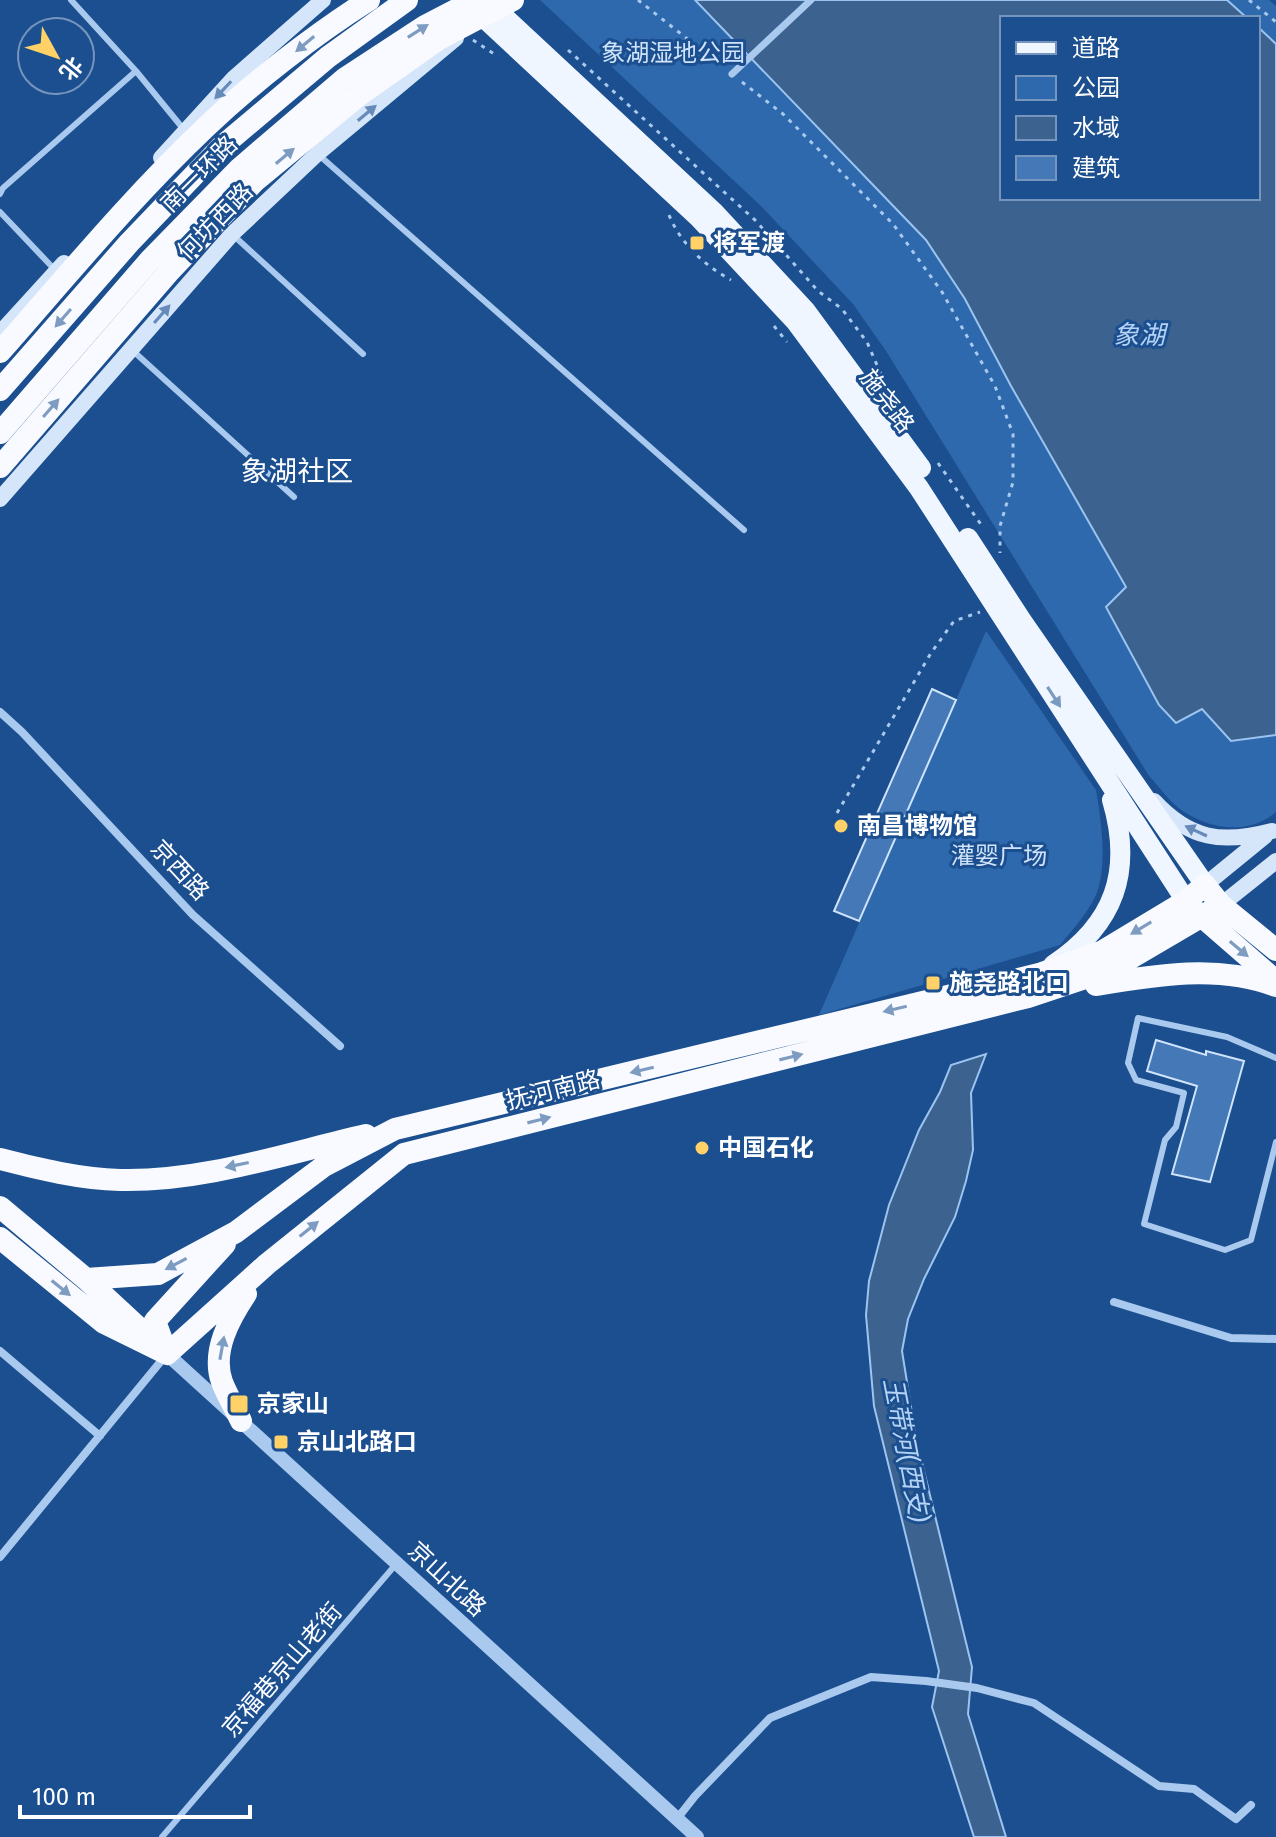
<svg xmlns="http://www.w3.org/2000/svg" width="1276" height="1837" viewBox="0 0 1276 1837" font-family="'Fira Sans','Noto Sans SC',sans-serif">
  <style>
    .green { fill: #2e69ad }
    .water { fill: #3c6290; stroke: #9cc4f0; stroke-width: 2 }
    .building { fill: #4478b7; stroke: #cfe3fa; stroke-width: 2 }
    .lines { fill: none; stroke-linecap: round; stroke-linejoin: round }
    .path { stroke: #a9c9ee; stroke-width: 3; stroke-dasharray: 4 6; stroke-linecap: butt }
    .service { stroke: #a9c9ee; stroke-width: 6 }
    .pedestrian { stroke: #a9c9ee; stroke-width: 7 }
    .minor { stroke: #a9c9ee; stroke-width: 8 }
    .tertiary { stroke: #a9c9ee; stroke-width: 14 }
    .secondary { stroke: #d6e6fa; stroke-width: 16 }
    .primary { stroke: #f0f6ff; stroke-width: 20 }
    .trunk { stroke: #f8faff; stroke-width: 22 }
    .trunk-bridge { stroke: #f8faff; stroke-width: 22 }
    .oneway { fill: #7e9cc1 }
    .oneway2 { fill: #668bba }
    .oneway3 { fill: #7b9ac1 }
    .poi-dot { fill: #ffd166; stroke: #1b4f8f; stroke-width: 3 }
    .labels { text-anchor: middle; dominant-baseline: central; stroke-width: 6; stroke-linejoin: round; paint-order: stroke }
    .park-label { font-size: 24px; fill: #cfe3fa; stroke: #1b4f8f }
    .street-label { font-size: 24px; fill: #fff; stroke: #1b4f8f }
    .poi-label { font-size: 24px; font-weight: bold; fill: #fff; stroke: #1b4f8f; text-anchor: start }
    .water-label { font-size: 26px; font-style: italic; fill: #b5d3f5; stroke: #1b4f8f }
    .quarter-label { font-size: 28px; fill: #fff; stroke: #1b4f8f }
  </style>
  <rect width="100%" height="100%" fill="#1b4f8f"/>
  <!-- green -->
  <path class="green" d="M540 0H695L926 240 965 299 1011 386 1126 588 1106 607 1231 741 1276 735V812C1247 837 1203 829 1175 805 1166 797 1158 785 1149 776L886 351 853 304 761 206Z
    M1227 0H1269L1276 6V44L1258 27V18H1247Z
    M986 631 1096 790C1101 819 1108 866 1096 895 1087 914 1073 929 1060 945L819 1015Z"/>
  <!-- water -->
  <path class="water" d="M695 0H1227L1247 18H1002V198H1258V27L1276 44V735L1231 741 1202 709 1176 723 1159 705 1106 607 1126 587 1011 386 965 299 926 240Z
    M986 1054 971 1093 973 1150 966 1181 955 1217 924 1279 908 1319 902 1351 916 1438 972 1667 968 1714 1006 1837H974L932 1707 939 1671 874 1406 866 1315 869 1281 889 1205 919 1130 940 1092 951 1065Z"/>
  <!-- building -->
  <path class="building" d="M932 689 956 700 859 921 834 911Z
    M1156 1040 1206 1055V1051L1244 1061 1210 1182 1172 1174 1197 1086 1147 1071Z"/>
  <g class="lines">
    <!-- path -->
    <path class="path" d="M638 0 723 67
      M1249 0 1276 22
      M473 40 497 56
      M568 50 756 221 818 291 842 309 867 342 886 386 900 407
      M742 82 783 114 893 224 942 292 995 386 1013 434V482L1000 526V553
      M669 215C681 244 704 265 731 280
      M774 326 787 342
      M938 463 982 526
      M837 813 931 653 954 621 980 612"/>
    <!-- service -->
    <path class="service" d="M71 0 136 71 185 131
      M320 156 744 530
      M0 194 3 188 136 71
      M0 212 56 271
      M233 235 363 354
      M132 350 294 497
      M1276 1058 1227 1037 1138 1018 1128 1063 1136 1080 1184 1093 1176 1127 1165 1140 1144 1224 1225 1250 1251 1240 1276 1142
      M162 1837 397 1563"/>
    <!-- pedestrian -->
    <path class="pedestrian" d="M732 74 811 0"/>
    <!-- minor -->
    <path class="minor" d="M0 712 22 732 193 915 340 1046
      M1114 1302 1231 1338 1276 1339
      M0 1351 100 1436
      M0 1557 166 1355
      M676 1820 695 1796 770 1718 871 1677 926 1681 977 1688 1034 1703 1159 1786 1194 1789 1236 1819 1251 1805"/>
    <!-- tertiary -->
    <path class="tertiary" d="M167 1354 697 1837"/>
    <!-- secondary -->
    <path class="secondary" d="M161 158 234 78 323 0
      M0 333 64 263
      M0 499 232 234 318 153 456 38
      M1154 801C1190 840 1222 844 1272 831
      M1205 885 1265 836
      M1221 905 1276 861"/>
    <!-- primary -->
    <path class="primary" d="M486 0 714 212 805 310 921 468
      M470 5 699 218 796 322 919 488 1186 901
      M968 538 1022 621 1205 885
      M1053 965C1115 924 1133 871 1112 800"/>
    <!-- trunk -->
    <path class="trunk" d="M0 352C67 276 132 197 206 127 253 82 314 35 369 0
      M0 390 129 243 220 148 328 57 407 0
      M1192 908 1276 981
      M1096 985C1155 975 1219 964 1276 986
      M0 1159C39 1169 80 1179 120 1180 203 1182 287 1153 366 1135
      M0 1207 86 1279 158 1274 236 1232 324 1166 395 1129 1039 974 1103 951 1186 901 1205 885 1221 905 1276 950
      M0 1238 104 1323 167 1354 267 1264 404 1154 1028 997 1112 969 1221 905
      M86 1279 167 1354 155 1321 225 1244
      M241 1421C235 1408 227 1395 222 1382 211 1351 230 1318 246 1294"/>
    <!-- trunk-bridge -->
    <path class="trunk-bridge" d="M0 433 150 260 240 168 344 79 425 26 475 0
      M0 467 168 273 255 181 358 96 439 39 513 0"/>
  </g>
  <!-- one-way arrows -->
  <defs><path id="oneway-solid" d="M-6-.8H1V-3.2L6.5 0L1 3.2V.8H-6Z" transform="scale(2)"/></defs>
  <g class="oneway">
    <use href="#oneway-solid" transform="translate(418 31) rotate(-32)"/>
    <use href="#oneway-solid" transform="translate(305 44) rotate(140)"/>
    <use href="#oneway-solid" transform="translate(285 156) rotate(-40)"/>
    <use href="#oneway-solid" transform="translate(63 318) rotate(131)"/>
    <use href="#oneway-solid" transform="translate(51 408) rotate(-49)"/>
    <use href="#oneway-solid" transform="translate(1141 928) rotate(149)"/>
    <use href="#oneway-solid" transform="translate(1239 949) rotate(40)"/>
    <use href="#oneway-solid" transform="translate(895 1009) rotate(167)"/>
    <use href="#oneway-solid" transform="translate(791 1057) rotate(-14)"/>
    <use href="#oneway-solid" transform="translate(642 1070) rotate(167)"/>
    <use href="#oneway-solid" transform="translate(539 1120) rotate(-14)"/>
    <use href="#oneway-solid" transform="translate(237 1165) rotate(168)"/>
    <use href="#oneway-solid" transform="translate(309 1229) rotate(-39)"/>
    <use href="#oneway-solid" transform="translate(176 1264) rotate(152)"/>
    <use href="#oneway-solid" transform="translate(61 1288) rotate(39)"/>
    <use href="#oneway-solid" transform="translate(222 1348) rotate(-80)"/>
  </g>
  <g class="oneway2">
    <use href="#oneway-solid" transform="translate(223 90) rotate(133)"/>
    <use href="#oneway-solid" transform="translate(367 113) rotate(-40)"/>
    <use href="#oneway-solid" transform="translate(162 314) rotate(-49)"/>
    <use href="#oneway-solid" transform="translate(1196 831) rotate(-155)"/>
  </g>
  <use class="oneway3" href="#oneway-solid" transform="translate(1054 697) rotate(57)"/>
  <!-- markers -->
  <g class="poi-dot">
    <rect x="689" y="235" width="16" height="16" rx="4"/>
    <circle cx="841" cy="826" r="8"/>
    <rect x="925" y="975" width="16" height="16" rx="4"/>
    <circle cx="702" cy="1148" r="8"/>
    <rect x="229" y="1394" width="20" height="20" rx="4"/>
    <rect x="273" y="1434" width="16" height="16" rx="4"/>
  </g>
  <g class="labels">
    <!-- park labels -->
    <g class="park-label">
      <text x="673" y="53">象湖湿地公园</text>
      <text x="999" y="856">灌婴广场</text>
    </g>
    <!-- street labels -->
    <g class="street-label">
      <text transform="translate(199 174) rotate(-45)">南一环路</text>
      <text transform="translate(215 222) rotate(-46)">何坊西路</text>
      <text transform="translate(887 401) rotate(53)">施尧路</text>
      <text transform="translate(180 870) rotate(47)">京西路</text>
      <text transform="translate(553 1090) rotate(-14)">抚河南路</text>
      <text transform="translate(447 1579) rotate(43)">京山北路</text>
      <text transform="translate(282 1670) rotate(-49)">京福巷京山老街</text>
    </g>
    <!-- poi labels -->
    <g class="poi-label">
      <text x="713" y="243">将军渡</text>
      <text x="857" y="826">南昌博物馆</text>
      <text x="949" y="983">施尧路北口</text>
      <text x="718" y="1148">中国石化</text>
      <text x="257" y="1404">京家山</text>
      <text x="297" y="1442">京山北路口</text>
    </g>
    <!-- water labels -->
    <g class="water-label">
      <text x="1139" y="335">象湖</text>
      <text transform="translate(906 1450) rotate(79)">玉带河(西支)</text>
    </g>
    <!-- quarter labels -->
    <g class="quarter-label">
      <text x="297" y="471">象湖社区</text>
    </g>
  </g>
  <!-- legend -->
  <rect x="1000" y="16" width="260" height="184" fill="#1b4f8f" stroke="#7695bc" stroke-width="2"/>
  <rect x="1016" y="42" width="40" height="12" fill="#f0f6ff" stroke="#7695bc" stroke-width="2"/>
  <text x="1072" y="56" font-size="24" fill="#ffffff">道路</text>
  <rect x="1016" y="76" width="40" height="24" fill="#2e69ad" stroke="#7695bc" stroke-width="2"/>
  <text x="1072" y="96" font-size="24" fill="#ffffff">公园</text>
  <rect x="1016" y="116" width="40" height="24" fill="#3c6290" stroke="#7695bc" stroke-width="2"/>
  <text x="1072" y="136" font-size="24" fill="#ffffff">水域</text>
  <rect x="1016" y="156" width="40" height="24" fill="#4478b7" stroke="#7695bc" stroke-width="2"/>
  <text x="1072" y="176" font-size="24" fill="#ffffff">建筑</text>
  <!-- north arrow -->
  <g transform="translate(56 56) rotate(130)"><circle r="38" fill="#1b4f8f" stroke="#7695bc" stroke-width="2"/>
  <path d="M0-6L14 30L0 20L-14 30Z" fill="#ffd166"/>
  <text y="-12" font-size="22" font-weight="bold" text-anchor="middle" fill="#ffffff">北</text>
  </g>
  <!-- scale -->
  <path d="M20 1805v12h230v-12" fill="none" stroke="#ffffff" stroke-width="4"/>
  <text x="32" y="1805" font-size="24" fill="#ffffff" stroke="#1b4f8f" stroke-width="6" paint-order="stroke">100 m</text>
</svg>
